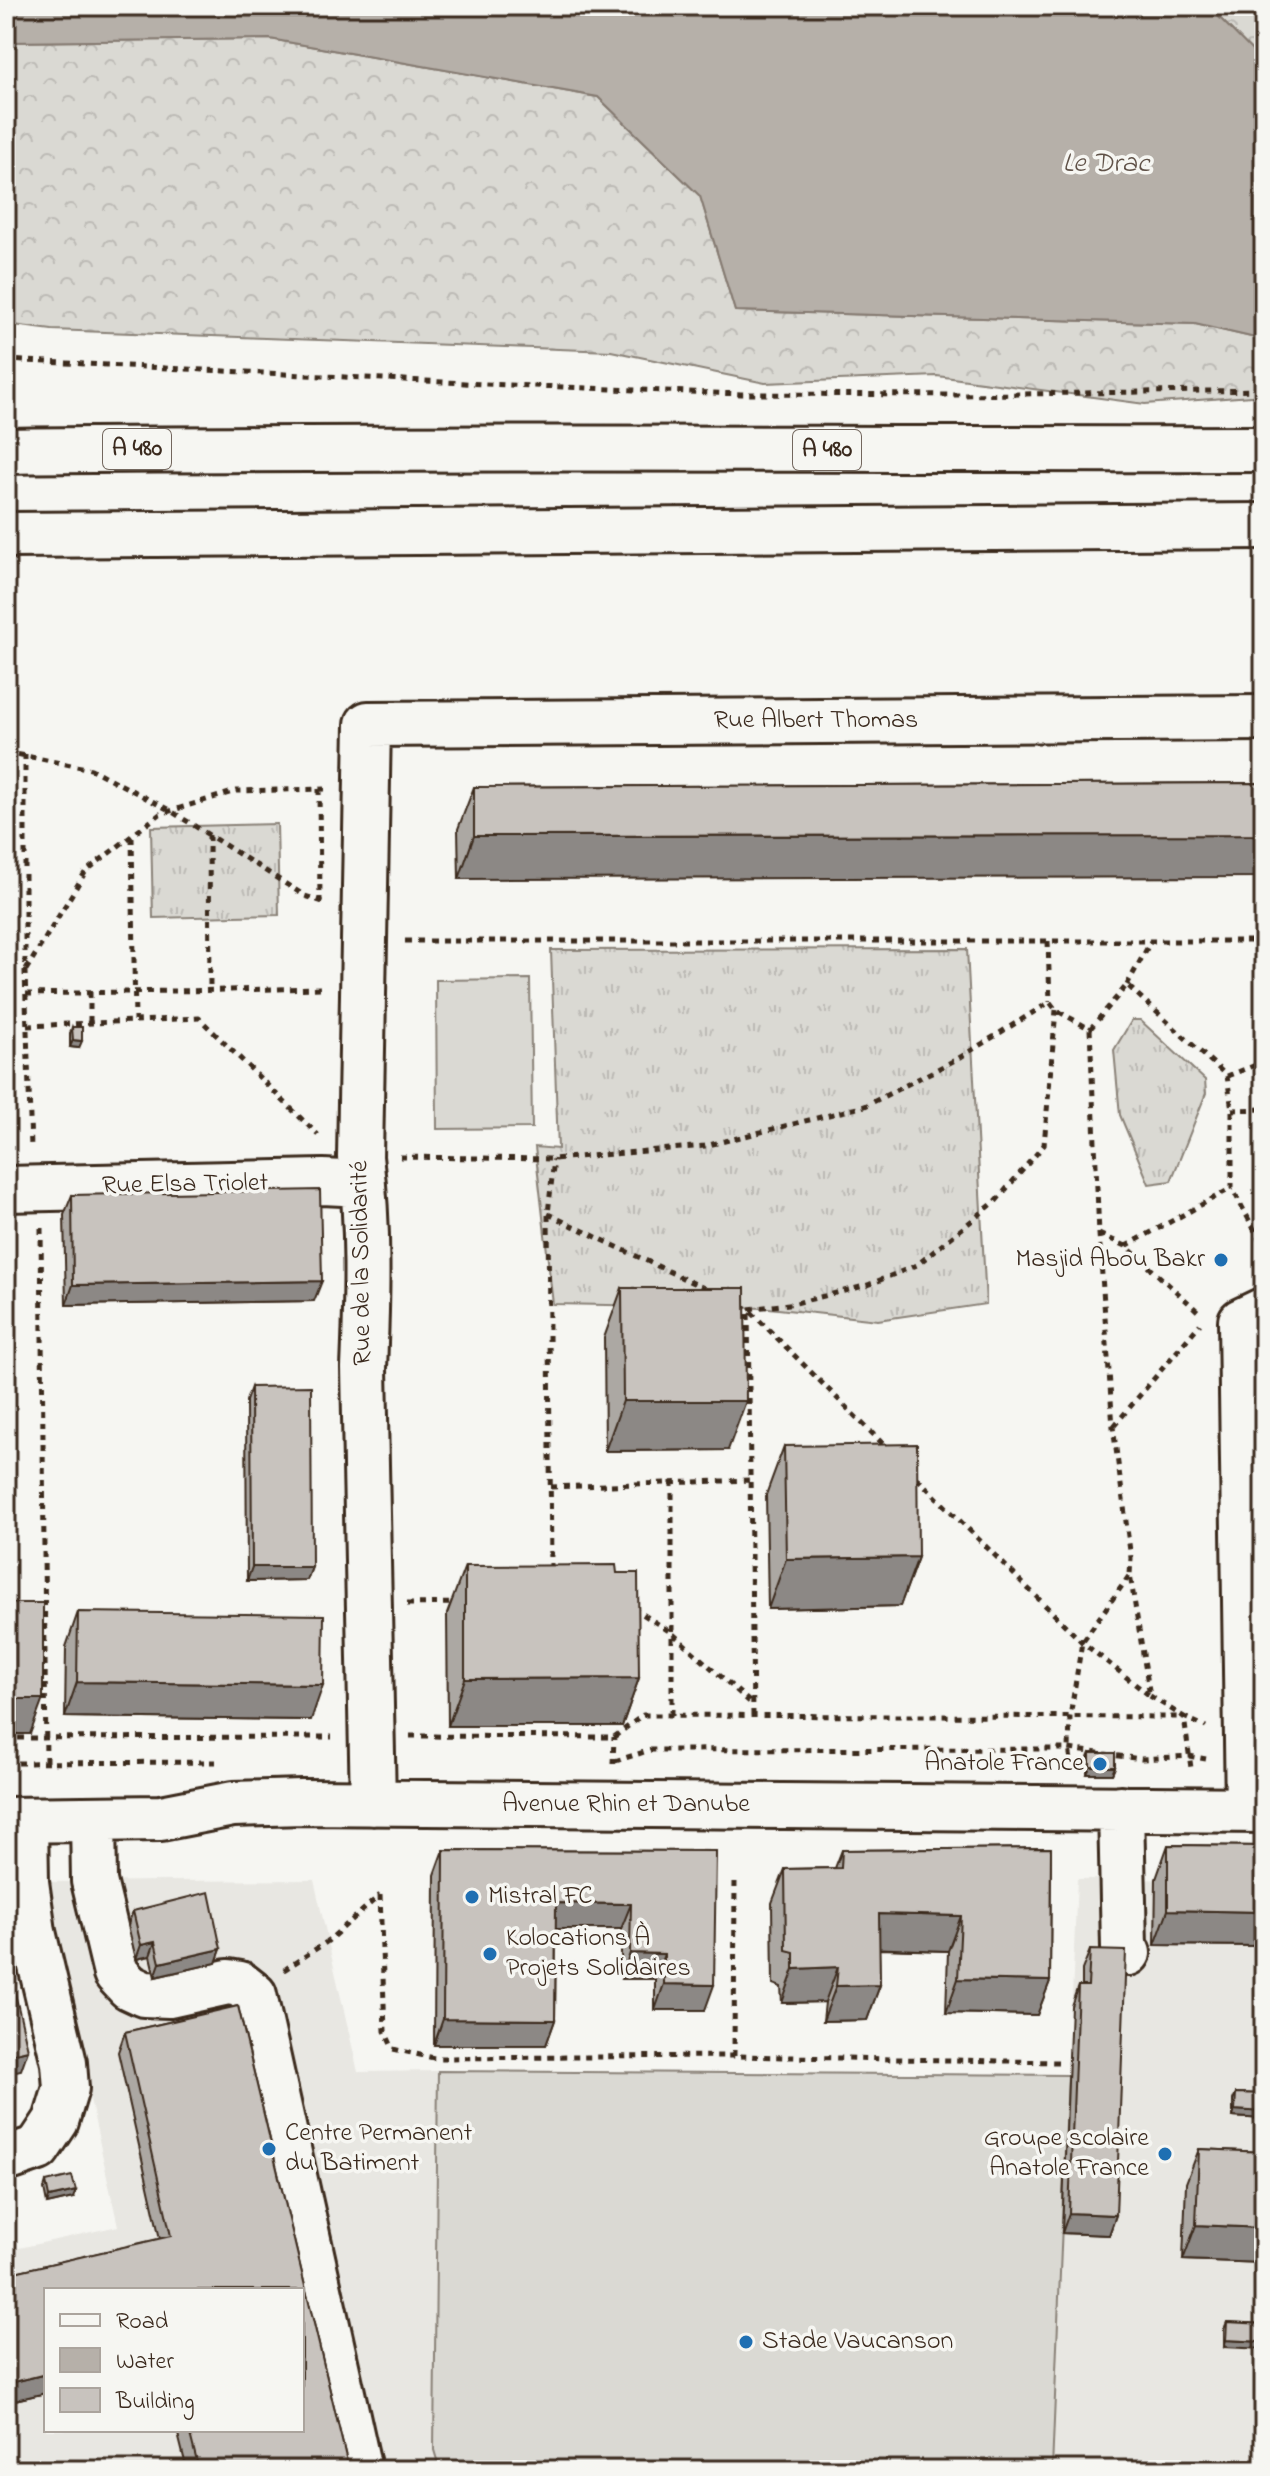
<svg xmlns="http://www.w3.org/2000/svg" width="1270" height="2476" viewBox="0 0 1270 2476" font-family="'Indie Flower',sans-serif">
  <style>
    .built { fill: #e8e7e2; fill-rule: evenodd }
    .grass { fill: url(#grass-tufts); stroke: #8a8278; stroke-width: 2 }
    .forest { fill: url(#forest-crowns); stroke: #8a8278; stroke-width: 2 }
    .pitch { fill: #dad9d3; stroke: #8a8278; stroke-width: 2 }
    .water { fill: #b6b0a9; stroke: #857a71; stroke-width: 2 }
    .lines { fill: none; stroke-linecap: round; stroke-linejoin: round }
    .minor-casing { stroke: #3b2a1e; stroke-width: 50 }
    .highway-casing { stroke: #3b2a1e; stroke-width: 50 }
    .path { stroke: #3b2a1e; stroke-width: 5; stroke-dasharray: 6 6; stroke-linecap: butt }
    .minor { stroke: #f6f6f2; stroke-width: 44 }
    .highway { stroke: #f6f6f2; stroke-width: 44 }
    .wall { fill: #aca8a3; stroke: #3b2a1e; stroke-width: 2 }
    .shaded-wall { fill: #8c8885; stroke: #3b2a1e; stroke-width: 2 }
    .building { fill: #c8c3be; stroke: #3b2a1e; stroke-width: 2 }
    .poi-dot { fill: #1f6fb2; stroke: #f6f6f2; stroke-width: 3 }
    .labels { text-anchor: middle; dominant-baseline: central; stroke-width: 7; stroke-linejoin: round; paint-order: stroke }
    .shield { fill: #f6f6f2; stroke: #73675e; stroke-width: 2 }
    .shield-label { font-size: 24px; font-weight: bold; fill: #3b2a1e }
    .street-label { font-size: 26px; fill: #3b2a1e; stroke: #f6f6f2 }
    .poi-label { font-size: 26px; fill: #3b2a1e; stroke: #f6f6f2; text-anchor: start }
    .water-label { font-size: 28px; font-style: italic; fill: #605248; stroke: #f6f6f2 }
  </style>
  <defs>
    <pattern id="grass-tufts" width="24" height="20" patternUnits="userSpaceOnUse" patternTransform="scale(2)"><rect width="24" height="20" fill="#dad9d3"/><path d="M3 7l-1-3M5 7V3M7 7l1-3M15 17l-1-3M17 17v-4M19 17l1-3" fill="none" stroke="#bcbab5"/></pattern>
    <pattern id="forest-crowns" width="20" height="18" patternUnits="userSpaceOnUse" patternTransform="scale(2)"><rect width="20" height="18" fill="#dad9d3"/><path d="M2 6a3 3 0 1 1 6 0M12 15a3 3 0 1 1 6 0" fill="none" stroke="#bcbab5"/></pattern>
  </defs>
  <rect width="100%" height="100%" fill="#f6f6f2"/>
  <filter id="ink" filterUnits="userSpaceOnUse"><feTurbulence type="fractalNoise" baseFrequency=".0125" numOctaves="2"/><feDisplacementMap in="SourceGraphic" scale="16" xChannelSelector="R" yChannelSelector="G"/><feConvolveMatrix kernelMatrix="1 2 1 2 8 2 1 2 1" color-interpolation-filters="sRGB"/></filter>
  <g filter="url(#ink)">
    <!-- built -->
    <path class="built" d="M1077 1879 1264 1880V2470H1052Z
      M314 1880 358 2072 438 2071 434 2450 440 2470H6V2251L118 2226 42 1882ZM46 2290H302V2430H46Z"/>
    <!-- grass -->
    <path class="grass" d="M277 824 279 915 153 918 151 827Z
      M967 949 986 1304 878 1320 769 1308 553 1304 535 1147 558 1149 551 950Z
      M1132 1020H1140L1205 1080 1206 1093 1171 1181 1149 1184 1120 1115 1114 1050Z"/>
    <!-- forest -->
    <path class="forest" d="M1208 6H1264V63Z
      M270 39 598 97 700 196 735 311 1195 324 1264 340V395L1145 404 937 376 765 383 611 351 52 330 6 324V42Z"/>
    <!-- pitch -->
    <path class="pitch" d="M530 979 532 1128 437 1129 436 980Z
      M438 2071 1068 2075 1052 2470H440L434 2450Z"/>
    <!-- water -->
    <path class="water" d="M6 6H1208L1264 63V340L1195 324 735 311 700 196 598 97 270 39 6 42Z"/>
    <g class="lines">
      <defs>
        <path id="minor" d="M6 1189 323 1182 363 1184
          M373 1803 364 1368C367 1299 369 1226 360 1157L368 724 1264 718
          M1121 1808 1124 1948 1128 1953
          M1248 1810 1241 1321 1264 1310
          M93 1819 94 1881 116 1973 129 1987 144 1994 169 1995 228 1982 240 1984 254 1995 359 2470
          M6 1820 161 1818 233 1804 302 1802 1264 1810
          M6 2159 38 2148 56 2121 66 2088 64 2063 33 1932 26 1882 25 1820"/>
        <path id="highway" d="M6 451C425 446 845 450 1264 449
          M6 535 1264 526"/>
      </defs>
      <!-- minor casing -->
      <use href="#minor" class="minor-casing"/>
      <!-- highway casing -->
      <use href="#highway" class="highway-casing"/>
      <!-- path -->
      <path class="path" d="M6 360 484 384 741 394 963 395 1264 390
        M6 752 91 769 171 811 305 896 326 903
        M25 754V972L31 1148
        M319 789 320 901
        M209 835 210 989
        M132 837 135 1021
        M405 941H1264
        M1048 941 1050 1002
        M26 970 86 871 160 814 236 791 325 789
        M1127 985 1151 941
        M90 992V1023
        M26 994 325 988
        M27 1026 199 1018 318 1135
        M1090 1029 1127 985 1227 1076 1232 1110V1188L1264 1248
        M1227 1076 1264 1062
        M1232 1110 1264 1109
        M400 1157 554 1159 705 1146 865 1106 959 1058 1050 1002 1056 1010 1090 1029 1099 1234 1113 1427 1131 1558 1130 1575 1150 1696 1082 1642 915 1476
        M548 1214 710 1291
        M41 1228 46 1763
        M1099 1234 1126 1246 1201 1314
        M1126 1246 1232 1188
        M741 1306 748 1309 888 1449
        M1114 1426 1200 1324
        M551 1487 750 1480
        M551 1569 548 1214 554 1159
        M407 1604 457 1603
        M633 1608 672 1633 753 1705
        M1150 1696 1184 1717 1191 1768
        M672 1715V1481
        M753 1716 748 1309 796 1303 868 1285 917 1265 996 1201 1044 1145 1056 1010
        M410 1736 614 1737 643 1715 1184 1717 1206 1727
        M6 1738 332 1737
        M615 1761 651 1750 1069 1749 1141 1759 1189 1756 1206 1759
        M6 1763 221 1762
        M613 1764 614 1737
        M1073 1770 1069 1749 1070 1717 1082 1642 1129 1576
        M380 1895 385 2031 393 2049 434 2058 734 2056 1058 2062
        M284 1970 328 1941 380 1895
        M734 2056 735 1878"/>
      <!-- minor -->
      <use href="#minor" class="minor"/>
      <!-- highway -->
      <use href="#highway" class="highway"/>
    </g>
    <!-- wall -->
    <path class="wall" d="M1264 783 459 879 458 829 474 787Z
      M72 1027 79 1048 70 1047V1034Z
      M72 1195 314 1301 66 1305 64 1215Z
      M622 1288 728 1450 605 1451 604 1338Z
      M251 1387 312 1567 307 1580 247 1581 246 1401Z
      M784 1446 918 1557 900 1606 768 1609 766 1495Z
      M465 1566 617 1573 639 1678 622 1726H448L447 1614Z
      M78 1612 311 1720 65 1717 66 1647Z
      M1090 1753 1115 1767 1112 1774H1087V1760Z
      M1168 1845 1264 1846V1946L1155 1945 1156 1879Z
      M1051 1848 1050 1981 1037 2015 946 2013 948 1951 879 1949 880 1985 867 2020 823 2021 825 2002 782 2003 781 1987 773 1984 772 1903 785 1869 835 1868 842 1850Z
      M444 1850 716 1851 705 2010H655V1979H621V1929H556L555 2020 546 2045H434L435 1875Z
      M133 1911 221 1949 216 1963 155 1977 150 1956 136 1959 128 1925Z
      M1090 1950 1116 2215 1109 2235 1062 2233 1071 2006 1078 1986H1082V1970Z
      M238 2006 349 2470H187L177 2430H302V2290H46V2393L6 2402V2274L160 2239 118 2052 125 2032Z
      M1236 2093 1264 2094V2119L1233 2117V2100Z
      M1199 2149 1264 2152V2263L1183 2260 1186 2183Z
      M46 2182 73 2198 47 2204 44 2189Z
      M1227 2322 1264 2324 1224 2347V2329Z"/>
    <!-- shaded-wall -->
    <path class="shaded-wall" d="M1264 835V877L459 879 474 836Z
      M73 1040 82 1041 79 1048 70 1047Z
      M322 1281 314 1301 66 1305 73 1285Z
      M623 1401H746L728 1450 605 1451Z
      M918 1557 900 1606 768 1609 786 1559Z
      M252 1567H312L307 1580 247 1581Z
      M639 1678 622 1726H448L465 1679Z
      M77 1682 323 1685 311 1720 65 1717Z
      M6 1699H43L30 1734H6Z
      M1090 1767H1115L1112 1774H1087Z
      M556 1903 631 1904 621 1929H546Z
      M1168 1910 1264 1912V1946L1155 1945Z
      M879 1914 961 1916 948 1951 867 1948Z
      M155 1942 150 1956 136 1959 141 1945Z
      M221 1949 216 1963 155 1977 160 1963Z
      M630 1953 664 1954 655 1979H621Z
      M838 1967 825 2002 782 2003 794 1969Z
      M958 1979 1050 1981 1037 2015 946 2013Z
      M664 1984 714 1985 705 2010H655Z
      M880 1985 867 2020 823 2021 836 1986Z
      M443 2019 555 2020 546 2045H434Z
      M28 2050 21 2070 6 2073V2055Z
      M1235 2110 1264 2112V2119L1233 2117Z
      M76 2191 73 2198 47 2204 49 2197Z
      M1069 2213 1116 2215 1109 2235 1062 2233Z
      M1196 2225 1264 2228V2263L1183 2260Z
      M1226 2340 1264 2342V2349L1224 2347Z
      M46 2374V2393L6 2402V2384Z"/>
    <!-- building -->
    <path class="building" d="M1264 783V835L474 836V787Z
      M72 1027H82V1041L73 1040Z
      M320 1190 322 1281 73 1285 72 1195Z
      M622 1288H745L746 1401H623Z
      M311 1386 312 1567H252L251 1387Z
      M917 1444 918 1557 786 1559 784 1446Z
      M616 1565 617 1573H638L639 1678 465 1679V1566Z
      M6 1603H43V1699H6Z
      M78 1612 324 1615 323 1685 77 1682Z
      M1090 1753H1115V1767H1090Z
      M1168 1845 1264 1846V1912L1168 1910Z
      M1051 1848 1050 1981 958 1979 961 1916 879 1914 880 1985 836 1986 838 1967 794 1969V1952L786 1950 785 1869 841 1868 842 1850Z
      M444 1850 716 1851 714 1985 664 1984V1954L630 1953 631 1904 556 1903 555 2020 443 2019Z
      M209 1892 221 1949 160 1963 155 1942 141 1945 133 1911Z
      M1090 1950 1126 1951 1116 2215 1069 2213 1078 1986H1088Z
      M6 1967H9L28 2050 6 2055Z
      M238 2006 349 2470H199L189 2430H302V2290H46V2374L6 2384V2274L171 2236 125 2032Z
      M1236 2093 1264 2094V2112L1235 2110Z
      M1199 2149 1264 2152V2228L1196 2225Z
      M72 2176 76 2191 49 2197 46 2182Z
      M1227 2322 1264 2324V2342L1226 2340Z
      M1141 2463 1235 2470H1140Z"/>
  </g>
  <!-- markers -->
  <g class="poi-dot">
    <circle cx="1221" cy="1260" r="8"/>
    <circle cx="1100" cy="1764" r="8"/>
    <circle cx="472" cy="1897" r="8"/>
    <circle cx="490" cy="1954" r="8"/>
    <circle cx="269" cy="2149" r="8"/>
    <circle cx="1165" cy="2154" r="8"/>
    <circle cx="746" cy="2342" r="8"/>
  </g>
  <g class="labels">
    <!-- shield labels -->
    <g class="shield">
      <rect x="103" y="429" width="68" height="40" rx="6"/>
      <rect x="793" y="430" width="68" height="40" rx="6"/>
    </g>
    <g class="shield-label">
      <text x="137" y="449">A 480</text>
      <text x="827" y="450">A 480</text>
    </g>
    <!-- street labels -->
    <g class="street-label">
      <text x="816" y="721">Rue Albert Thomas</text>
      <text transform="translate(185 1185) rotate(-1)">Rue Elsa Triolet</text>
      <text transform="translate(362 1263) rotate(-91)">Rue de la Solidarité</text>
      <text x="626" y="1805">Avenue Rhin et Danube</text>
    </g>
    <!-- poi labels -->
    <g class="poi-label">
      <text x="1205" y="1260" text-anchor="end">Masjid Abou Bakr</text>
      <text x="1084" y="1764" text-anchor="end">Anatole France</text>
      <text x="488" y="1897">Mistral FC</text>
      <text x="506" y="1939">Kolocations À<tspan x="506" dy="30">Projets Solidaires</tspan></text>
      <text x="285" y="2134">Centre Permanent<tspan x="285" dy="30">du Batiment</tspan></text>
      <text x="1149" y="2139" text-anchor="end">Groupe scolaire<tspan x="1149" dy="30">Anatole France</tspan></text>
      <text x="762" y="2342">Stade Vaucanson</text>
    </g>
    <!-- water labels -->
    <g class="water-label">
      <text x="1106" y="164">Le Drac</text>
    </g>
  </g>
  <!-- margin -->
  <rect width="1270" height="2476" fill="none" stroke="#f6f6f2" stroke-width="32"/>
  <rect x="16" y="16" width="1238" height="2444" fill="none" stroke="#3b2a1e" stroke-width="3" filter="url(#ink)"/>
  <!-- legend -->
  <rect x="44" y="2288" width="260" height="144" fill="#f6f6f2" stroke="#aba49d" stroke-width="2"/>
  <rect x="60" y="2314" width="40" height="12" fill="#f6f6f2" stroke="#aba49d" stroke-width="2"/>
  <text x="116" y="2328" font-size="24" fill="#3b2a1e">Road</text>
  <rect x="60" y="2348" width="40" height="24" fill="#b6b0a9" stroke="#aba49d" stroke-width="2"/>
  <text x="116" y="2368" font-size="24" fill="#3b2a1e">Water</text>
  <rect x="60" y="2388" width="40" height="24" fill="#c8c3be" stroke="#aba49d" stroke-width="2"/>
  <text x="116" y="2408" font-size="24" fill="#3b2a1e">Building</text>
</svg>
